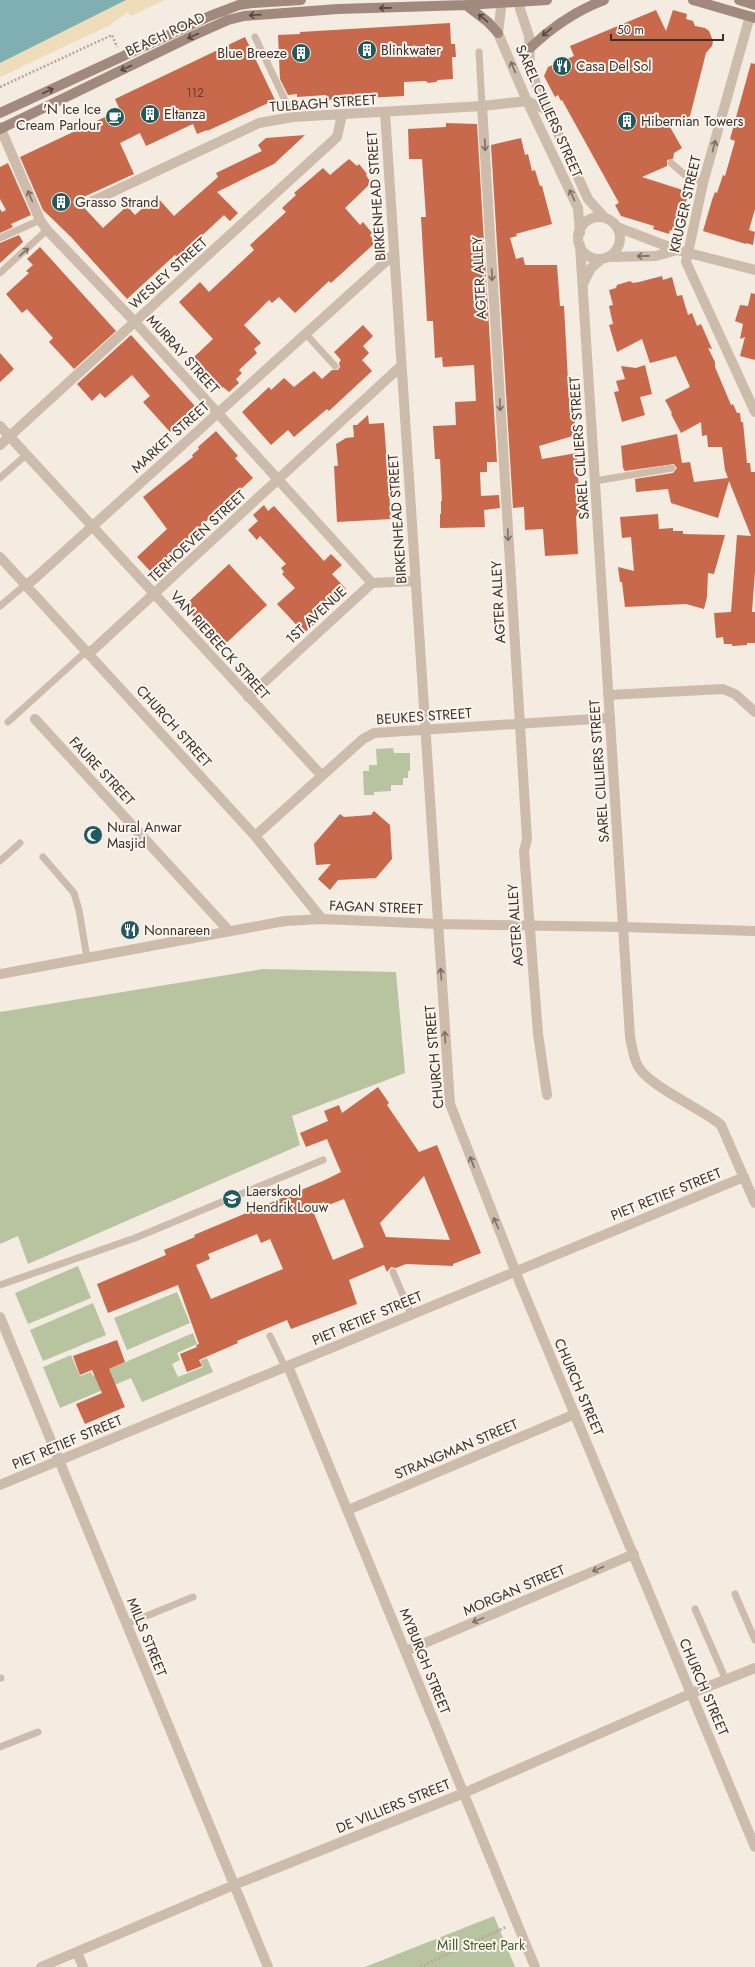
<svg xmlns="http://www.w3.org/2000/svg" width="755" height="1967" viewBox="0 0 755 1967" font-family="Jost,sans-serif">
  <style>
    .green { fill: #b8c4a0 }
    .sand { fill: #efdcb8 }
    .water { fill: #7fb0b2 }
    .building { fill: #c8694b; fill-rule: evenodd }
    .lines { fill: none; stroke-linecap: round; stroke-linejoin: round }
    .path { stroke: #b9a596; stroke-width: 2.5; stroke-dasharray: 2 2; stroke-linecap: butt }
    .service { stroke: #cdbbac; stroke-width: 7 }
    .minor { stroke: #cdbbac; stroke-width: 10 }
    .tertiary { stroke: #cdbbac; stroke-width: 10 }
    .secondary { stroke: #a18a7d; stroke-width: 10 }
    .oneway { stroke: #544640 }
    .oneway2 { stroke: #7d6f65 }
    .labels { text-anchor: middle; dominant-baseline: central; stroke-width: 4; stroke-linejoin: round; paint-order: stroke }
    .number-label { font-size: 12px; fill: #5e3e33 }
    .street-label { font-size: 14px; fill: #3b302b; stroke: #fbf5ee }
    .poi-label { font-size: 14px; fill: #3b302b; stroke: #fbf5ee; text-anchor: start }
    .park-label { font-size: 14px; fill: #4a5a2e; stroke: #fbf5ee }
  </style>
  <rect width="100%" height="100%" fill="#f4ebe1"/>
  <!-- green -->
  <path class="green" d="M393 748 394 753H410V771H408V778H403V785H391V791L374 792V795H364L363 771H369V765H377L376 749Z
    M263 969 396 972 405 1073 292 1116 300 1145 28 1264 18 1236 0 1244V1012Z
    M78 1266 91 1298 28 1324 15 1293Z
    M177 1292 190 1323 127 1350 114 1318Z
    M93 1303 106 1335 43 1361 30 1330Z
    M193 1333 197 1344 177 1353 180 1360 172 1364 178 1377 203 1367 200 1361 207 1358 213 1372 142 1402 131 1378 60 1408 43 1367 71 1355 80 1376 91 1372 93 1376Z
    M494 1916 515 1967H365Z"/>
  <!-- sand -->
  <path class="sand" d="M126 0H165L131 16 128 12 110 25 0 77V63Z"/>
  <!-- water -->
  <path class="water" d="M0 0H126L0 63Z"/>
  <!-- building -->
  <path class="building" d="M656 10 666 31 673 10 687 14 686 19 693 21 695 26 705 28 709 31 713 41 712 46 706 53 690 116 670 127 682 148 674 153 673 159 667 160V166L642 177 689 192 677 232 670 230 669 234 653 229 654 226 621 216 615 205 619 203 562 100 561 101 558 95 555 97 544 76 548 67 574 56 570 46Z
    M450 23 451 44H455L456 57H452L453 79 438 80 436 82 428 83 426 81 404 82V96L326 100V95L297 97V94L288 95 280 79 278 35 300 34V32Z
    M245 37 275 100 207 131V130L197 134 193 124 146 146 140 133 120 143 134 174 77 200 103 228 127 206 135 215 156 196 174 216 218 177 216 173 262 151 258 145 266 138 305 135 274 164 217 192 238 213 230 221 224 215 178 258 175 255 127 299 71 237 43 210 20 157 120 110 115 99Z
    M751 63 755 64V209L749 230 755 232 753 245 746 243V244L703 231 712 200 715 192 717 193 723 175 725 176 735 141 730 139Z
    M446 123 477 124 497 462H487V472H480L481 496 499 495 500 508 484 510 485 527 440 528V514H441V501H442L440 459H435L433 426 456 425 455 402 476 401 474 365 443 367 442 357 435 358 433 321H427L421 217H426L422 159H409L408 129 446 127Z
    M521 138 525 155 528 154 532 171 535 170 540 186H542L552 224 516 234 517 236 510 238 516 259 523 257 525 265H557L560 306H564L568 381 571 393 572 414H574L576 435 539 446 542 459 577 453 580 516H576L578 554 545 556 543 529 525 530 524 507 513 508 491 145Z
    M349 159 357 166 359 164 367 174 366 175 371 183 345 208 360 225 363 222 372 233 370 235 375 243 331 283 329 281 295 313 279 297 272 303 269 300 244 325 261 343 254 349 257 353 239 370 242 373 236 379 239 383 229 392 223 387 221 389 193 359 194 357 213 339 179 302 200 282 209 292 254 250 250 245 286 212 282 208 296 195 294 193 323 168 330 175Z
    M8 163 31 215 11 224 13 227 0 233V209L2 212 6 210 0 199V167Z
    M19 235 23 242 0 263V243Z
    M40 247 116 331 74 369 49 342 53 338 27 309 22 313 6 294 29 273 26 271 33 265 27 259Z
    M662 276 663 280 672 277 677 296 682 295 688 315 692 313 697 326 701 324 712 349 708 348 715 362V367L731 405 733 404 737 413H740L741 422H743L747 463H750L751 472H755V571L752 612H755V643H747V645L732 646V644H724L723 637 716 638 714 613 731 612 737 535 751 536 729 481 718 518 671 503 668 489 636 492 635 479 673 473 677 468 674 464 625 471 623 468 621 446 677 434 682 463 690 462 694 482 728 478 725 470 722 447H708L707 435 702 436 701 422 681 433 671 414 672 413 665 400 690 387 676 356 650 363 642 339 617 352 609 325 613 324 609 306 613 305 609 290 616 288 617 285 630 281 633 283 639 282Z
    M751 293 755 294V360L740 356 745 337 740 339 743 324 735 321 740 305 748 306Z
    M363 325 373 336 363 346 369 353 362 360 372 371 329 411 327 409 294 437 288 430 271 445 242 412 269 387 271 390 284 378 294 387 314 371 322 379 332 370H338L340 367 339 363 341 360 334 352Z
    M131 335 203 415 186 431 179 424 170 432 143 402 150 396 132 375 105 398 100 393 92 401 77 384Z
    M0 353 14 369 0 382Z
    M645 365 652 394 640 397 645 415 622 422 614 392 619 391 616 381 625 379 621 366 636 368Z
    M368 415 369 424 384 423 391 519 337 522 334 466H338L336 444 346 438 354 437 353 425H357Z
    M216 431 238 456 235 458 253 478 151 572 137 557 167 529 143 497 193 457 192 455 199 449 198 447Z
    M264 505 268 511 274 506 324 561 331 554 342 565 332 574 346 589 317 616 320 619 304 633 277 604 295 588 282 574 284 572 281 568 286 564 260 536 257 540 248 530 258 521 253 515Z
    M658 514 659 529 673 528V531H683V534L725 535 714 574 708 573 707 597 704 609 686 604 625 607 622 582H620L618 567 634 571 631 537 622 538 620 517Z
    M229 564 267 605 222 647 184 606Z
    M374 811 390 825 392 859 376 878 338 880 330 890 318 879 331 864 316 865 314 844 340 814 344 817 371 815Z
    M378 1087 389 1103 387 1105 419 1152 437 1145 481 1253 453 1264V1266L406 1264 396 1268 391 1267 387 1272 384 1265 349 1280 357 1304 291 1329 287 1320 237 1341 238 1343 199 1360 202 1366 187 1372 180 1354 197 1347 196 1345 199 1344 178 1285 108 1313 97 1284 166 1255 164 1250 195 1237 194 1235 325 1180 341 1172 327 1139 306 1147 300 1133 328 1121 324 1111 339 1105 342 1113ZM424 1176 450 1240 386 1237 380 1223ZM344 1199 364 1247 333 1260 313 1211ZM257 1234 261 1243 270 1239 283 1269 211 1299 196 1265 210 1259 208 1254Z
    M117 1340 125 1362 109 1369 125 1407 85 1424 76 1404 102 1393 92 1370 80 1375 73 1356Z"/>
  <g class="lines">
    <!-- path -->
    <path class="path" d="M0 87 112 35 117 47
      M420 1967 506 1927"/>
    <!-- service -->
    <path class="service" d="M255 37 293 117
      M479 52 482 106
      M671 163 685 175 703 183
      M0 238 40 220
      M0 273 47 230
      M305 333 335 366
      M0 478 26 455
      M595 481 672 468
      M0 606 25 585
      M8 722 82 655 88 652
      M43 857 74 893 79 910 87 958
      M0 861 20 843
      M393 1272 411 1314
      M0 1285 135 1238 323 1160
      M270 1336 285 1367
      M735 1594 755 1640
      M695 1609 726 1680
      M127 1624 193 1597
      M0 1678H1
      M0 1747 38 1732"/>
    <!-- minor -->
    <path class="minor" d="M750 16 703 183 686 262 755 412
      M482 106 527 839 524 851 538 1034 547 1095
      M385 112 450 1104 520 1283 755 1847
      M0 127 40 220 47 230 135 322 372 583
      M93 201 259 123 293 117 482 106 527 101 547 110
      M617 227 677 250 755 270
      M609 257 656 256 677 250
      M0 426 322 776
      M0 445 337 137 342 115
      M0 557 255 836 322 919
      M25 585 33 580 394 254
      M88 652 94 649 401 366
      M608 695 723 689 735 694 755 712
      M248 697 372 583 416 581
      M35 719 229 931
      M255 836 363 739 374 733 610 718
      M623 927 755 931
      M0 1317 268 1967
      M288 1366 535 1967
      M0 1485 744 1177
      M348 1510 575 1414
      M406 1651 634 1554
      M77 1952 83 1967
      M41 1967 234 1885 464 1793 692 1693 755 1668"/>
    <!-- tertiary -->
    <path class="tertiary" d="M502 0 498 33 527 101 578 208 580 233
      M520 0V9L529 36 530 65 538 90 588 199 605 218
      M578 238a21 21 0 1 1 42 0a21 21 0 1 1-42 0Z
      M580 245 630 1037C632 1046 633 1056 637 1064 645 1085 703 1109 721 1125L755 1203
      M583 284 591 268 602 259
      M0 974 285 921 322 919 438 924 623 927"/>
    <!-- secondary -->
    <path class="secondary" d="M693 0 755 18
      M739 0 755 5
      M466 5 488 22 498 33
      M530 48C552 27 575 11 604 0
      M0 113 210 16 239 5 252 3 301 0
      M0 129 190 37 228 20 244 16 338 9 466 5 547 0"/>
  </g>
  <!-- one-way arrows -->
  <defs><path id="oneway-shaft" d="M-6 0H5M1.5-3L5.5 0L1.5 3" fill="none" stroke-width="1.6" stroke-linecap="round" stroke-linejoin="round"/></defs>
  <g class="oneway">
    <use href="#oneway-shaft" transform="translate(385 8) rotate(179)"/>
    <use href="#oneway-shaft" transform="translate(255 15) rotate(176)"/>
    <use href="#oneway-shaft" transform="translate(483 18) rotate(-140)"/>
    <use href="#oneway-shaft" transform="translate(547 32) rotate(141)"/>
    <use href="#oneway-shaft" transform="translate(193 36) rotate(155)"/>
    <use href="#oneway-shaft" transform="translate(126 68) rotate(155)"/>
    <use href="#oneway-shaft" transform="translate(48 91) rotate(-25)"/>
  </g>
  <g class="oneway2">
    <use href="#oneway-shaft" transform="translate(513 67) rotate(-113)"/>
    <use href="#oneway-shaft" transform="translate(485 145) rotate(87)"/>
    <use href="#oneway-shaft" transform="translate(714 146) rotate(-75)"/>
    <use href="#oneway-shaft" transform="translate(572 195) rotate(-115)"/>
    <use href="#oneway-shaft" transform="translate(30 196) rotate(-113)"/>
    <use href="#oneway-shaft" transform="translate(24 252) rotate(-42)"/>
    <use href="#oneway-shaft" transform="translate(643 256) rotate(179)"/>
    <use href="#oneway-shaft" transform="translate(492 275) rotate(87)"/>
    <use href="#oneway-shaft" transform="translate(500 405) rotate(87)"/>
    <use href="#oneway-shaft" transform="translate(508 535) rotate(87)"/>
    <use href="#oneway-shaft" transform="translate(441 974) rotate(-94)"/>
    <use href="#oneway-shaft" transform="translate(445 1037) rotate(-94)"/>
    <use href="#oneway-shaft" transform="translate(472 1162) rotate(-111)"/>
    <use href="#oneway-shaft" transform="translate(496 1223) rotate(-113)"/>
    <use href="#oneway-shaft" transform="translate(598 1569) rotate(157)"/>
    <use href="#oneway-shaft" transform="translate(478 1620) rotate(157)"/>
  </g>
  <!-- icons -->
  <defs>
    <symbol id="building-disc" viewBox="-11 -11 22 22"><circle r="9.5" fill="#1f5a5e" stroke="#fbf5ee"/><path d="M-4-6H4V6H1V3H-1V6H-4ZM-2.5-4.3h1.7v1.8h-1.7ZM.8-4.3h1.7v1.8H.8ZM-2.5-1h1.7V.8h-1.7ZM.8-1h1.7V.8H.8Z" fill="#fff"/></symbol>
    <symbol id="restaurant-disc" viewBox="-11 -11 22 22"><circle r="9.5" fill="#1f5a5e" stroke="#fbf5ee"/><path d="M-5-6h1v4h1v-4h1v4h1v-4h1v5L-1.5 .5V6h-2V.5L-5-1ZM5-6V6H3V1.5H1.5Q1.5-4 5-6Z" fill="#fff"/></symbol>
    <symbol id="cafe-disc" viewBox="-11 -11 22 22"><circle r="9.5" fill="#1f5a5e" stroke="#fbf5ee"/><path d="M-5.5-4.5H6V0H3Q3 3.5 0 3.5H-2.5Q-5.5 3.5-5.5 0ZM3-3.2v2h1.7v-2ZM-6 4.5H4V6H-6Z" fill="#fff"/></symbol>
    <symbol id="mosque-disc" viewBox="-11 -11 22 22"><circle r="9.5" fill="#1f5a5e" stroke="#fbf5ee"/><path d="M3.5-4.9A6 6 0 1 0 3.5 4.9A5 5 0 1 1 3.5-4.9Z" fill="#fff"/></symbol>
    <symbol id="school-disc" viewBox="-11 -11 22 22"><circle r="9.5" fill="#1f5a5e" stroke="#fbf5ee"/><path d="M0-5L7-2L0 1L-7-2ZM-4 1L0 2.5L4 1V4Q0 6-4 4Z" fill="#fff"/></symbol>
  </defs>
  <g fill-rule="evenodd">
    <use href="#building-disc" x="356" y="39" width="22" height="22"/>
    <use href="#building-disc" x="290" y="42" width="22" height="22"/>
    <use href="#restaurant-disc" x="551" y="55" width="22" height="22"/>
    <use href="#building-disc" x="139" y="103" width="22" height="22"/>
    <use href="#cafe-disc" x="104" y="106" width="22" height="22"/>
    <use href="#building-disc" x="616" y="110" width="22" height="22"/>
    <use href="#building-disc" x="50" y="191" width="22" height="22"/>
    <use href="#mosque-disc" x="82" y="824" width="22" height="22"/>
    <use href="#restaurant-disc" x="119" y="919" width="22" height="22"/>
    <use href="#school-disc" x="221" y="1188" width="22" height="22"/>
  </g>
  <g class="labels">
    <!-- number labels -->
    <g class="number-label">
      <text x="195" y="93">112</text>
    </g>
    <!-- street labels -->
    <g class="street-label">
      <text transform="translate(165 34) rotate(-25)">BEACH ROAD</text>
      <text transform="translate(323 103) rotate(-4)">TULBAGH STREET</text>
      <text transform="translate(549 111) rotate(66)">SAREL CILLIERS STREET</text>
      <text transform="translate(376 196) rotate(-94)">BIRKENHEAD STREET</text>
      <text transform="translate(685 204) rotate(-77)">KRUGER STREET</text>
      <text transform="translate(168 273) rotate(-42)">WESLEY STREET</text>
      <text transform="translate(479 278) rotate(-93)">AGTER ALLEY</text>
      <text transform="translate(183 354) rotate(48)">MURRAY STREET</text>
      <text transform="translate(170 437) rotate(-42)">MARKET STREET</text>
      <text transform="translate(579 448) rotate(-94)">SAREL CILLIERS STREET</text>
      <text transform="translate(397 519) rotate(-94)">BIRKENHEAD STREET</text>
      <text transform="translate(197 536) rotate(-43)">TERHOEVEN STREET</text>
      <text transform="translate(498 602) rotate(-93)">AGTER ALLEY</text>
      <text transform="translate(316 615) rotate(-43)">1ST AVENUE</text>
      <text transform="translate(220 645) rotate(48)">VAN RIEBEECK STREET</text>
      <text transform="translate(424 716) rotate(-4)">BEUKES STREET</text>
      <text transform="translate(174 726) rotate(48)">CHURCH STREET</text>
      <text transform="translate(102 771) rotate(47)">FAURE STREET</text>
      <text transform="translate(599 771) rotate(-94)">SAREL CILLIERS STREET</text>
      <text transform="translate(376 907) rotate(2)">FAGAN STREET</text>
      <text transform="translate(515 925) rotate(-94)">AGTER ALLEY</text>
      <text transform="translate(434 1057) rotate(-95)">CHURCH STREET</text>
      <text transform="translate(666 1194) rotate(-22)">PIET RETIEF STREET</text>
      <text transform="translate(367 1318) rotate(-23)">PIET RETIEF STREET</text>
      <text transform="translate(579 1387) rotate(67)">CHURCH STREET</text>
      <text transform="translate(67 1442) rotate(-23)">PIET RETIEF STREET</text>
      <text transform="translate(456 1449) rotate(-23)">STRANGMAN STREET</text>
      <text transform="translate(514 1590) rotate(-23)">MORGAN STREET</text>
      <text transform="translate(147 1637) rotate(68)">MILLS STREET</text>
      <text transform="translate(425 1661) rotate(68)">MYBURGH STREET</text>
      <text transform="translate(704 1687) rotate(67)">CHURCH STREET</text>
      <text transform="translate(393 1806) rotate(-22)">DE VILLIERS STREET</text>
    </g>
    <!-- poi labels -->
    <g class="poi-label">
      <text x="381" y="50">Blinkwater</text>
      <text x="287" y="53" text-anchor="end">Blue Breeze</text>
      <text x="576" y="66">Casa Del Sol</text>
      <text x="101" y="109" text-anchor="end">'N Ice Ice<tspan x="101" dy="16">Cream Parlour</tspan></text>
      <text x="164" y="114">Eltanza</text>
      <text x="641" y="121">Hibernian Towers</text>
      <text x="75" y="202">Grasso Strand</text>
      <text x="107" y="827">Nural Anwar<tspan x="107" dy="16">Masjid</tspan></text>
      <text x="144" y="930">Nonnareen</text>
      <text x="246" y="1191">Laerskool<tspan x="246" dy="16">Hendrik Louw</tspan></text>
    </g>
    <!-- park labels -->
    <g class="park-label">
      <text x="481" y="1945">Mill Street Park</text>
    </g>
  </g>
  <!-- scale -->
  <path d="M611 34v6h112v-6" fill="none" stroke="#3b302b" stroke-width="2"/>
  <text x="617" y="34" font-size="12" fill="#3b302b" stroke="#fbf5ee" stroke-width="3" paint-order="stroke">50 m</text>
</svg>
